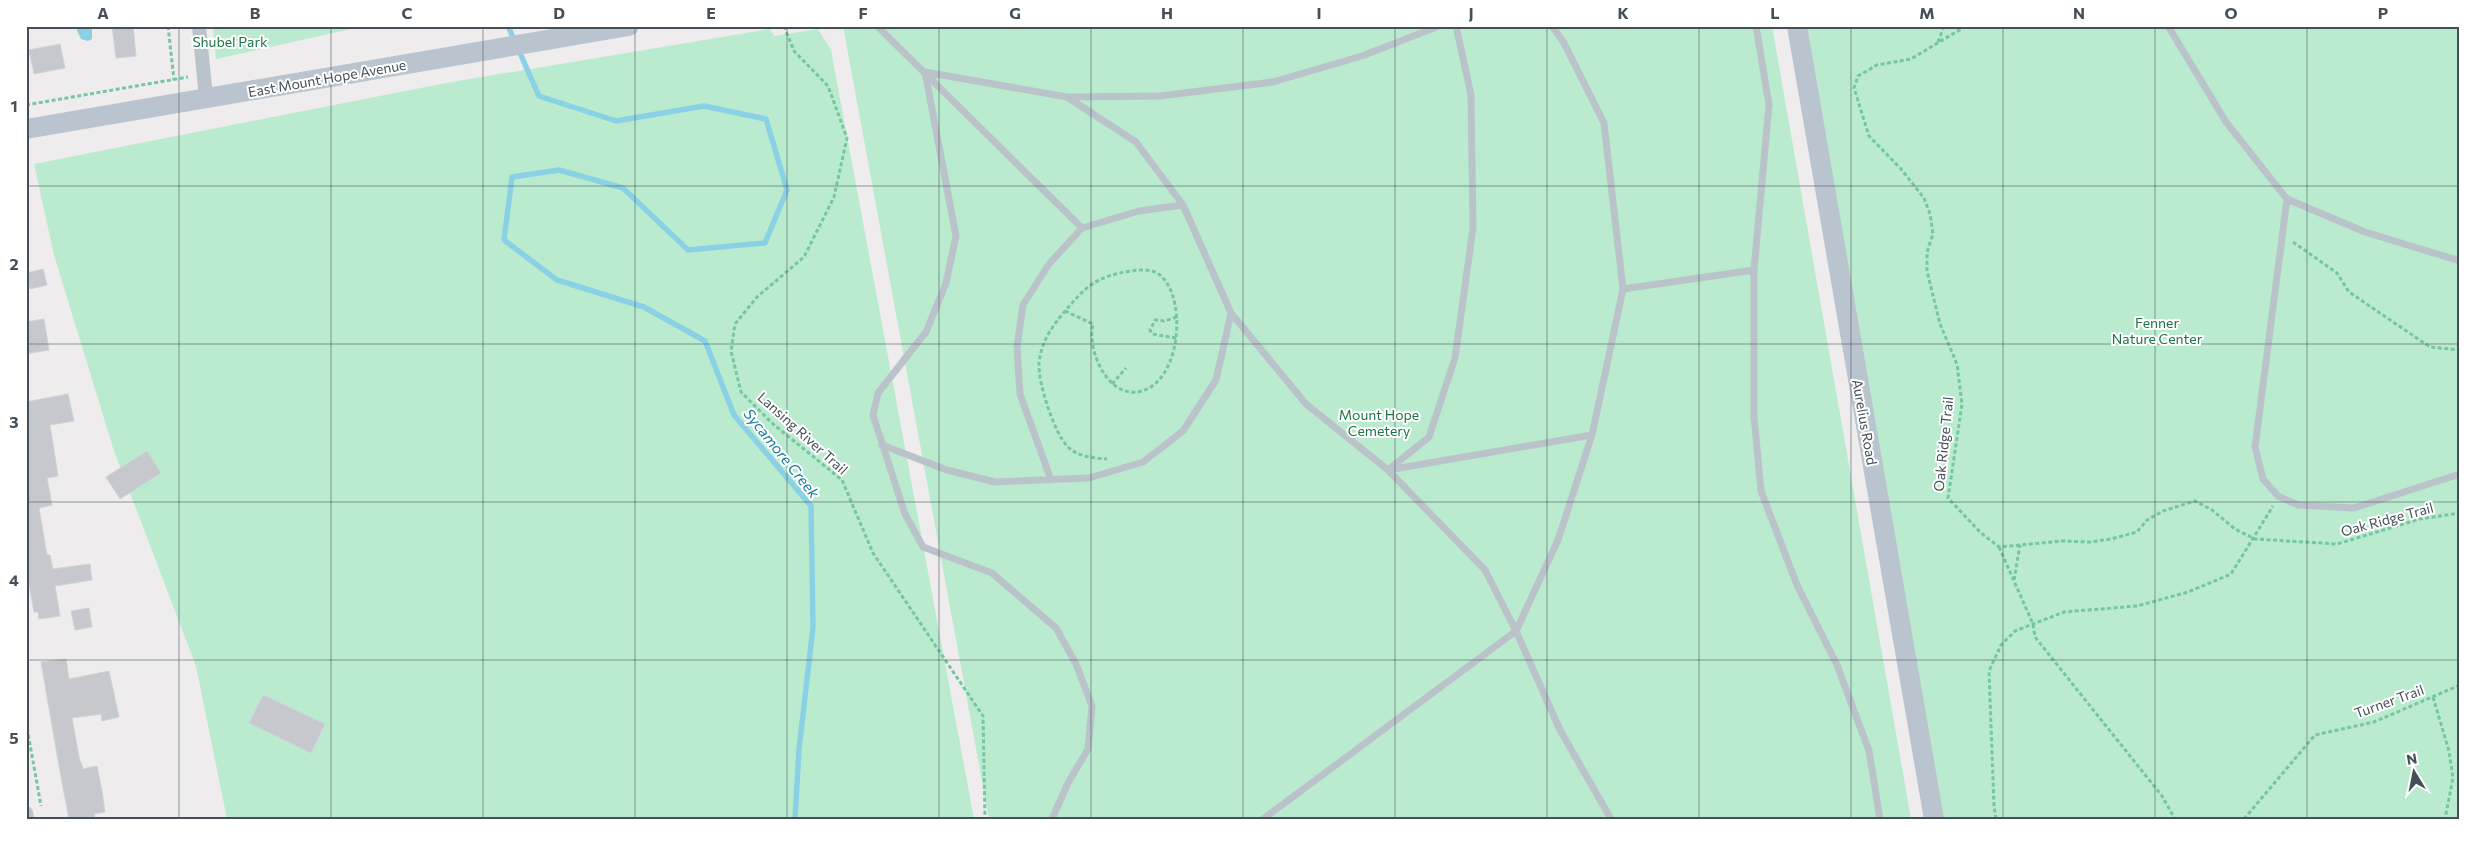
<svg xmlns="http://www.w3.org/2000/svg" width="2486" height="845" viewBox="0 0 2486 845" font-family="Commissioner,sans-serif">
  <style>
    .green { fill: #bbebcf }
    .water { fill: #8bd1e5 }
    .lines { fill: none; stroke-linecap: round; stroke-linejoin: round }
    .stream { stroke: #8bd1e5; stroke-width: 5.5 }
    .building { fill: #c6c8ce; stroke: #d0d2d7 }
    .path { stroke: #76c6a0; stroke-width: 3; stroke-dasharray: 4 2.5; stroke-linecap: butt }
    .lane { stroke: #bbc3ca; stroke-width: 7 }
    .street { stroke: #bbc3ca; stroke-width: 14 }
    .secondary { stroke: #bac4cf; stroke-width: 20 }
    .grid { fill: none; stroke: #454f58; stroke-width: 1; stroke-opacity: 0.55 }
    .labels { text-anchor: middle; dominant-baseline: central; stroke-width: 4; stroke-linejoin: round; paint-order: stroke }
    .park-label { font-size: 14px; fill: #1c7349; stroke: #fff }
    .street-label { font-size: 14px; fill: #454f58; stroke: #fff }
    .water-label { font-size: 15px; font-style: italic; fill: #157c9b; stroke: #fff }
    .neatline { fill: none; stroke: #454f58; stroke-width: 2 }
    .grid-label { font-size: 16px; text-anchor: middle; font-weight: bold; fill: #454f58 }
  </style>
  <rect width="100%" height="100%" fill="#eeecec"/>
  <!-- green -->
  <path class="green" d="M213 26H365L216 59Z
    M843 26H1772L1911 819H989Z
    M1797 26H2460V819H1934Z
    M770 29 774 36 818 29 831 50 974 819H227L196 666 114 451 54 255 34 164 446 83Z"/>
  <!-- water -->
  <path class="water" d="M75 26H92V39L88 41 81 39Z"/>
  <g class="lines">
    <!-- stream -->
    <path class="stream" d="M508 26 539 96 616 121 704 106 766 119 787 190 765 243 688 250 623 188 559 170 512 177 504 240 557 280 644 307 705 341 734 415 811 506 813 627 799 749 795 819"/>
  </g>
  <!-- building -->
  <path class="building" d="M112 26H133L136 56 116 58Z
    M60 44 65 68 34 74 29 50Z
    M43 269 47 285 30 289 27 273Z
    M44 319 49 350 26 354V322Z
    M68 394 74 421 50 425 58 476 47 478 52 505 39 508 47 555H50L53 569 90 564 92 580 55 586 60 616 39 619 38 612H34L26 567V402Z
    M147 451 161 473 120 499 106 477Z
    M89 608 92 627 75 630 71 611Z
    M66 659 69 679 109 671 119 717 102 721 101 714 72 718 80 762H81L83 769 97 766 102 791 105 812 94 814 95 819H69L59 766 41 662Z
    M263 695 325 724 311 753 249 723Z"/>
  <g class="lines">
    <!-- path -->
    <path class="path" d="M168 26 174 80
      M784 26 794 51 828 86 847 138 834 197 804 257 757 297 735 324 731 351 741 392 773 424 842 480 873 553 983 716 985 819
      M1966 26 1911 59 1877 65 1858 76 1854 88 1869 136 1901 169 1924 198 1930 214 1933 234 1927 252V271L1940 324 1957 364 1962 404 1948 498 1980 532 1999 547 2062 541 2090 542 2111 539 2137 532 2147 520 2163 511 2195 501 2212 510 2235 529 2255 539 2337 544 2420 519 2460 513
      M1938 42 1944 26
      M26 105 188 77
      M2293 242 2337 273 2349 292 2430 347 2460 350
      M1065 311 1093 324C1086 352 1111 406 1147 389 1180 374 1186 303 1163 278 1156 269 1143 269 1132 271 1095 276 1085 287 1061 316 1050 329 1041 344 1039 363 1038 383 1054 433 1068 447 1078 457 1094 458 1107 459
      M1176 338 1152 334 1150 330 1155 320 1164 321 1177 317
      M1112 384 1126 368
      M1999 547 2033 624 2035 637 2162 796 2175 819
      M2014 580 2020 545
      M2433 697 2449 751 2453 778 2445 819
      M26 722 41 806
      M1996 819 1994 806 1989 671 2001 645 2015 631 2064 612 2137 606 2188 592 2231 574 2273 506
      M2244 819 2315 735 2374 722 2460 685"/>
    <!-- lane -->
    <path class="lane" d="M877 26 1082 228
      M1456 26 1471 95 1473 228 1455 358 1429 437 1388 470 1592 435
      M1756 26 1769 105 1754 270V416L1761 491 1797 585 1837 665 1869 751 1880 819
      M2168 26 2226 122 2287 199 2365 232 2460 261
      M925 72 956 236 946 283 926 332 878 393 873 415 905 514 923 547 992 573 1056 628 1076 664 1092 706 1088 749 1068 783 1052 819
      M925 72 1067 97 1160 96 1273 82 1362 56 1439 26
      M1067 97 1136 142 1183 205 1231 313 1306 404 1388 470 1485 570 1516 631 1560 730 1611 819
      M2287 199 2255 447 2263 479 2278 496 2298 505 2354 508 2460 474
      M1623 289 1754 270
      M882 445 947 470 995 482 1089 478 1143 462 1183 431 1216 380 1231 313
      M1051 480 1020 394 1017 347 1023 305 1049 264 1082 228 1139 211 1183 205
      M1263 819 1516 631 1558 540 1592 435 1623 289 1604 123 1564 43 1552 26"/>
    <!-- street -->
    <path class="street" d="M199 26 206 98
      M26 813 27 819"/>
    <!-- secondary -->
    <path class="secondary" d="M1797 26 1934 819
      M26 129 629 26"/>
  </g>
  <!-- grid -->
  <path class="grid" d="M179 26V819M331 26V819M483 26V819M635 26V819M787 26V819M939 26V819M1091 26V819M1243 26V819M1395 26V819M1547 26V819M1699 26V819M1851 26V819M2003 26V819M2155 26V819M2307 26V819M26 186H2460M26 344H2460M26 502H2460M26 660H2460"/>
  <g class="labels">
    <!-- park labels -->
    <g class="park-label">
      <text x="230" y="41">Shubel Park</text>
      <text x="2157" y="322">Fenner<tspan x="2157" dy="16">Nature Center</tspan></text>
      <text x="1379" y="414">Mount Hope<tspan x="1379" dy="16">Cemetery</tspan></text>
    </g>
    <!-- street labels -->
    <g class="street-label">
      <text transform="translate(327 78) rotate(-10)">East Mount Hope Avenue</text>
      <text transform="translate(1865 422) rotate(80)">Aurelius Road</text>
      <text transform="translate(803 433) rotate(42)">Lansing River Trail</text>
      <text transform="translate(1943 444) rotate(-84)">Oak Ridge Trail</text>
      <text transform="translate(2387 519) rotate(-15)">Oak Ridge Trail</text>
      <text transform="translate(2389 701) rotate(-20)">Turner Trail</text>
    </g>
    <!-- water labels -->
    <g class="water-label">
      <text transform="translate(782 453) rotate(51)">Sycamore Creek</text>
    </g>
  </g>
  <!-- border -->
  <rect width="2486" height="845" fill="none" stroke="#ffffff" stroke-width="55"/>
  <!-- north arrow -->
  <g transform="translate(2414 772) rotate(350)" stroke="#ffffff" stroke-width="4" paint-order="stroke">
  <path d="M0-4L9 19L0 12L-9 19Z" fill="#454f58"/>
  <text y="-8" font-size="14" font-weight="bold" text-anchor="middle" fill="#454f58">N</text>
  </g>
  <rect x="28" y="28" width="2430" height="790" class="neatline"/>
  <g class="grid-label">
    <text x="103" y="19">A</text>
    <text x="255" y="19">B</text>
    <text x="407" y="19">C</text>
    <text x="559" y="19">D</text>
    <text x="711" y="19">E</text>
    <text x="863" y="19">F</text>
    <text x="1015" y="19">G</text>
    <text x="1167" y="19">H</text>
    <text x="1319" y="19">I</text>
    <text x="1471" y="19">J</text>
    <text x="1623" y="19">K</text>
    <text x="1775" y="19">L</text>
    <text x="1927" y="19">M</text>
    <text x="2079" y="19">N</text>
    <text x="2231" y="19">O</text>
    <text x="2383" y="19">P</text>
    <text x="14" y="112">1</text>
    <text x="14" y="270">2</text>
    <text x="14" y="428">3</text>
    <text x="14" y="586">4</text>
    <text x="14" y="744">5</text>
  </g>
</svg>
